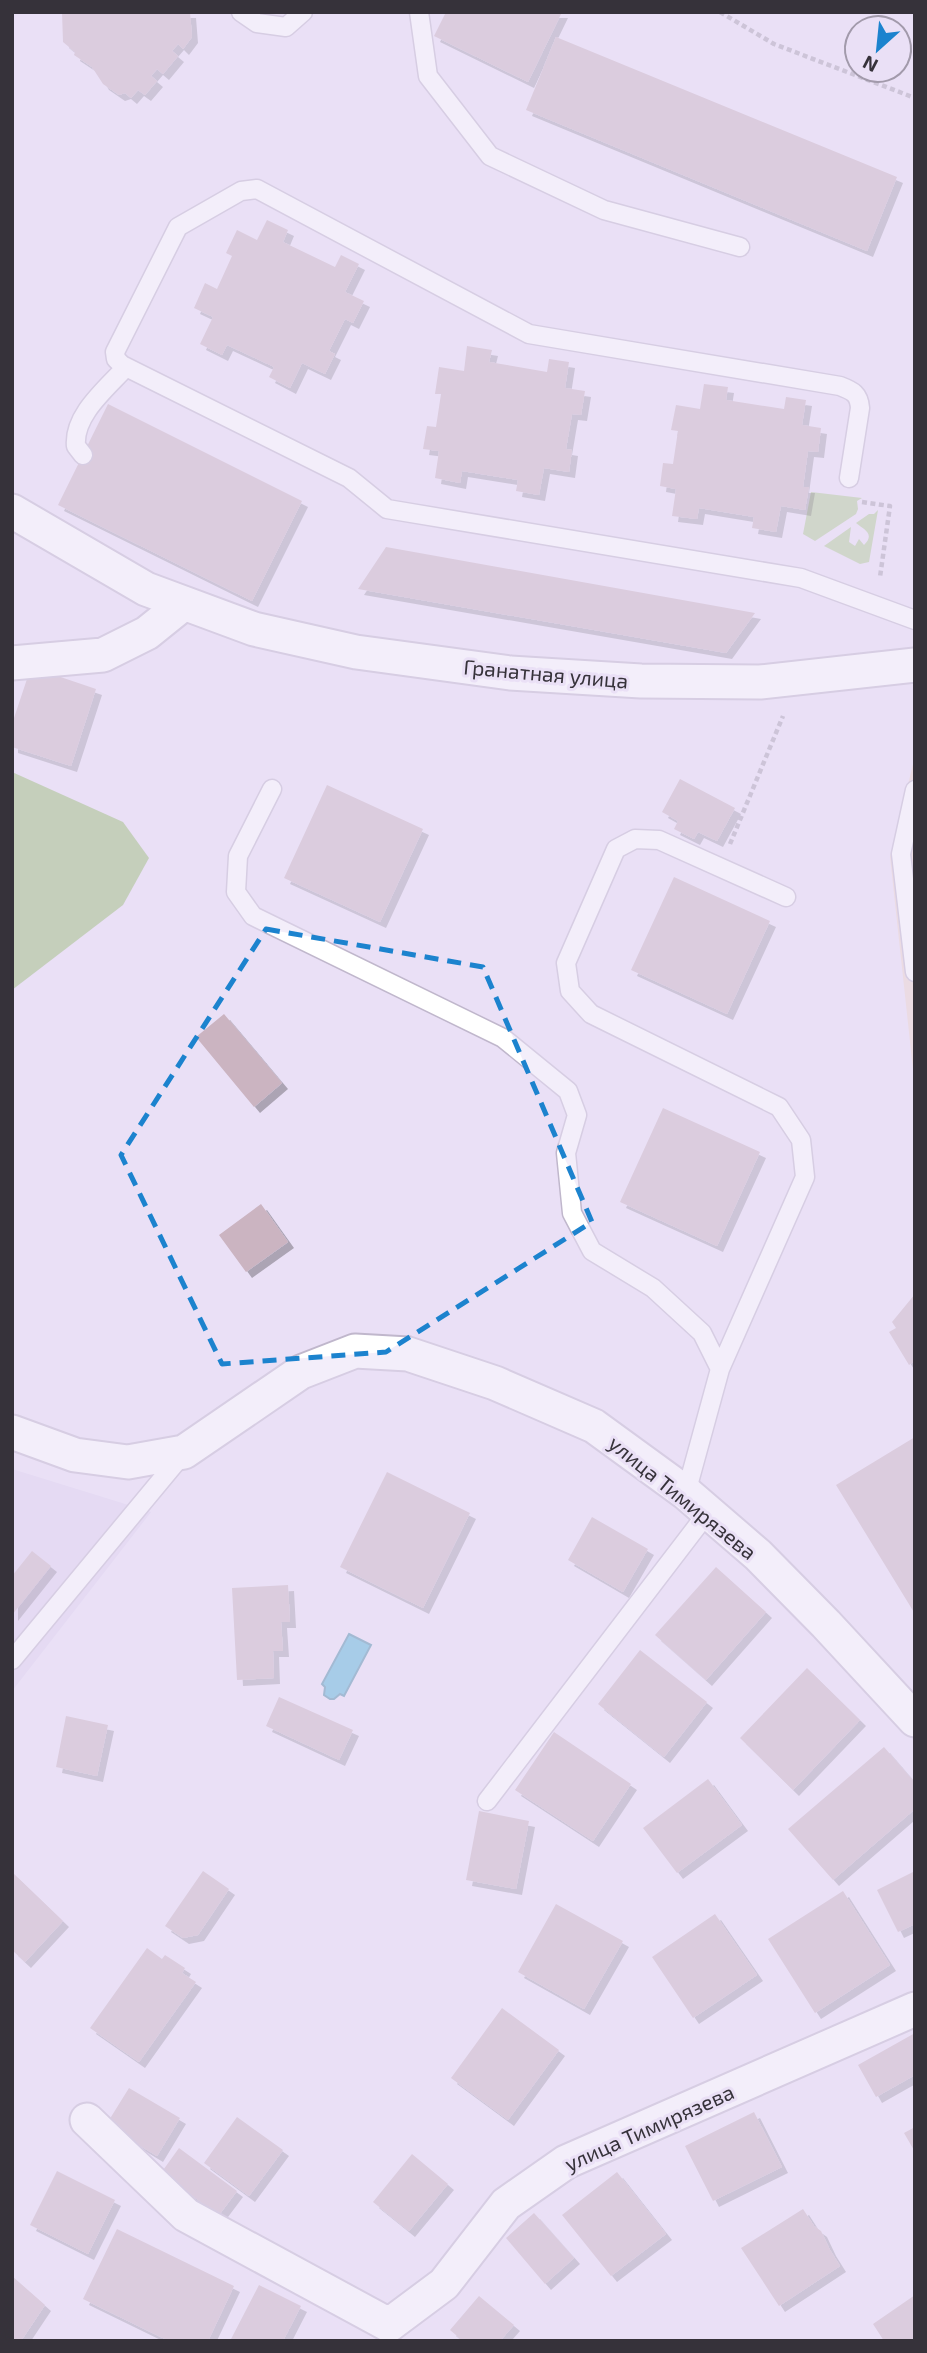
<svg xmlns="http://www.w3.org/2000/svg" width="927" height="2353" viewBox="0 0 927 2353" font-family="'Exo 2',sans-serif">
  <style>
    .built { fill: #dfd2ef }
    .education { fill: #eed5cd }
    .green { fill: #b2c998 }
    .forest { fill: #99ba74 }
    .water { fill: #58b3d8; stroke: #4e8ca9; stroke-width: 2 }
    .building { fill: #cbb4c1; filter: url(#shadow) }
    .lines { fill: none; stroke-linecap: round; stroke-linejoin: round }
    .lane-casing { stroke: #c0b7cc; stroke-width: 21 }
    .street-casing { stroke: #c0b7cc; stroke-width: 37 }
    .path { stroke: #aba3b4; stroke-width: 4.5; stroke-dasharray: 5 3.5; stroke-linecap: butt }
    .lane { stroke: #fff; stroke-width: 18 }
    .street { stroke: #fff; stroke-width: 33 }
    .marked { fill: none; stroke: #1c83ce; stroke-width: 5; stroke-dasharray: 14 9; stroke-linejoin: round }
    .labels { text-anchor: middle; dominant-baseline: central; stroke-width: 6; stroke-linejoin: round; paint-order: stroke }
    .street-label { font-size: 21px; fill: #36323a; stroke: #eae0f6 }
  </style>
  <defs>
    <filter id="shadow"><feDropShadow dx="6" dy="6" stdDeviation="0" flood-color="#0004"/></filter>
  </defs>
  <rect width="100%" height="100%" fill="#eae0f6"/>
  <!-- built -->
  <path class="built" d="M12 1469 151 1512 12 1691Z"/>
  <!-- education -->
  <path class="education" d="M915 756V1088L890 857Z"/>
  <!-- green -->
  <path class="green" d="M811 492 862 498 857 501 858 509 856 514 815 541 803 534Z
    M878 510 869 562 860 564 824 546 851 527 849 542 855 546 859 539 864 545C875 534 865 530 856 523L869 514H874Z"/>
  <!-- forest -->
  <path class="forest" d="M12 772 123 822 149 858 123 905 12 990Z"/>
  <!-- water -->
  <path class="water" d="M349 1634 371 1645 344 1696 340 1694 334 1699H330L324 1695 325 1687 322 1684Z"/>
  <!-- building -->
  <path class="building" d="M62 12H190L192 37 183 49 178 44 172 51 178 56 163 74 157 69 151 76 157 81 145 95 138 90 131 98 125 93 119 95 103 84 92 67 74 55 75 52 63 42Z
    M446 12H562L528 82 434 36Z
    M556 37 897 177 867 251 526 110Z
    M267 220 288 230 283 242 335 267 341 255 359 264 345 292 364 301 353 323 345 319 329 351 335 354 325 374 302 363 290 388 269 377 274 367 227 345 222 355 200 344 213 317 194 308 205 283 217 289 232 256 226 253 237 230 257 240Z
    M467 346 492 350 489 362 547 372 549 359 569 362 565 388 585 391 581 415 572 414 566 449 572 450 569 472 544 468 539 495 516 491 518 480 462 471 460 483 435 478 439 451 423 449 427 426 436 427 441 394H435L439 367 464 371Z
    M704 384 728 387 726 400 784 409 786 397 806 400 802 425 821 428 818 452 808 451 803 487H809L805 510 781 506 776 532 752 528 754 517 699 508 697 519 672 516 676 489 660 486 663 463 673 464 678 431 671 430 676 405 700 409Z
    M108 404 302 501 252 601 58 505Z
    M386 547 755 613 726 653 358 589Z
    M31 667 96 689 71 766 12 747V724Z
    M680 779 735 808 717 841 698 832 694 839 674 829 678 821 662 812Z
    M327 785 423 829 380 922 284 878Z
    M674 877 770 921 727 1014 631 970Z
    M224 1014 282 1083 254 1107 196 1037Z
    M663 1108 760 1152 717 1246 620 1202Z
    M261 1204 288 1242 246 1272 219 1235Z
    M915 1294V1361L909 1365 889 1332 896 1328 892 1322Z
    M915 1437V1614L836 1485Z
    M387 1472 470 1513 423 1608 340 1567Z
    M592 1517 648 1549 623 1592 568 1560Z
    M32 1551 51 1566 12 1615V1576Z
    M716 1567 766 1612 706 1680 655 1635Z
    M288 1585 290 1622H281L283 1651H273L274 1678 237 1680 232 1588Z
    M640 1650 707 1702 664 1757 598 1704Z
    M807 1668 860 1720 793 1790 740 1738Z
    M279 1697 353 1730 339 1760 266 1726Z
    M66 1716 108 1725 97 1776 56 1767Z
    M554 1732 631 1784 593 1841 515 1790Z
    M884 1747 915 1783V1809L833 1880 788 1829Z
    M708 1779 742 1825 677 1873 643 1828Z
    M479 1811 529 1821 516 1889 466 1880Z
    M203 1871 229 1889 198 1935 183 1938 165 1926Z
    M915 1871V1924L898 1932 877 1890Z
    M12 1872 63 1921 25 1962 12 1950Z
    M843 1891 890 1965 815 2013 768 1939Z
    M556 1904 623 1941 584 2009 518 1972Z
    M715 1914 757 1975 693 2018 652 1957Z
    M147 1948 162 1959 165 1955 185 1968 182 1973 196 1982 139 2062 90 2028Z
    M502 2008 559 2050 508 2120 451 2078Z
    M915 2033V2075L876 2097 858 2065Z
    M129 2088 180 2118 157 2156 106 2125Z
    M754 2112 782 2167 713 2201 685 2146Z
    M237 2117 283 2150 249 2196 204 2163Z
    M915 2127V2152L904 2133Z
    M179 2148 237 2191 219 2215 161 2173Z
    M412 2154 448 2184 409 2231 373 2202Z
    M57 2171 115 2200 88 2254 30 2225Z
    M617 2172 666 2234 611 2276 562 2215Z
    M803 2209 814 2226 821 2231 830 2250 840 2266 779 2306 741 2248Z
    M534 2213 574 2258 545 2284 506 2238Z
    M117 2229 234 2286 208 2341H169L83 2299Z
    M12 2276 45 2305 21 2341H12Z
    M259 2285 301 2306 283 2341H230Z
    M915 2295V2341H884L873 2324Z
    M479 2296 514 2325 500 2341H463L450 2330Z"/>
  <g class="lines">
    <defs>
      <path id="lane" d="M241 12 257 23 286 27 303 12
        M419 12 428 76 490 156 604 210 740 247
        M83 455 76 446C73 415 107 388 126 367
        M849 478 860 408C859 394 853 391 840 386L529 334 257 189 241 191 178 227 115 352 116 359 122 365 349 478 387 509 801 578 915 620
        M272 789 238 856 236 892 253 916 503 1038 568 1091 577 1115 566 1153 572 1213 592 1251 653 1288 702 1333 720 1369 686 1493
        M915 790 901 854 915 972
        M720 1369 805 1177 801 1140 779 1107 591 1014 570 991 566 963 616 849 635 839 659 840 786 897
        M12 1660 182 1455
        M487 1801 708 1512"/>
      <path id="street" d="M12 511 146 589 254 629 356 652 510 673 641 681 760 682 915 665
        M12 663 103 655 147 633 183 604
        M12 1432 75 1455 128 1462 184 1452 301 1372 355 1351 408 1354 495 1383 594 1426 686 1493 758 1555 826 1624 915 1720
        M87 2120 186 2215 389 2325 444 2284 506 2204 566 2162 915 2009"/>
    </defs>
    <!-- lane casing -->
    <use href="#lane" class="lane-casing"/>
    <!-- street casing -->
    <use href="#street" class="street-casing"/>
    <!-- path -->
    <path class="path" d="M720 12 774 44 915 98
      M862 502 890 506 880 577
      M730 844 783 716"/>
    <!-- lane -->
    <use href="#lane" class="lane"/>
    <!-- street -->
    <use href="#street" class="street"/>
  </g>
  <!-- marked area -->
  <path d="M0 0H927V2353H0ZM266 929 483 967 592 1222 386 1352 222 1364 121 1155Z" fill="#eae0f6" fill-opacity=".55" fill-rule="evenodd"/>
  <path class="marked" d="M266 929 483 967 592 1222 386 1352 222 1364 121 1155Z"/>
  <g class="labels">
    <!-- street labels -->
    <g class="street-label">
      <text transform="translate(546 673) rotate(5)">Гранатная улица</text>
      <text transform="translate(683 1497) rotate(39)">улица Тимирязева</text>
      <text transform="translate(649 2127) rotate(-24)">улица Тимирязева</text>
    </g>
  </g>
  <!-- border -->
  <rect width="927" height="2353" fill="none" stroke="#36323a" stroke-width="28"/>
  <!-- north arrow -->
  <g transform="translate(878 49) rotate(207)"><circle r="33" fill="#eae0f6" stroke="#a29aab" stroke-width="2"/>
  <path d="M0-5L12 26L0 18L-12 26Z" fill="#1c83ce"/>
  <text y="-10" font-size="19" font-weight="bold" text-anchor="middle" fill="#36323a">N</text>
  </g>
</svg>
